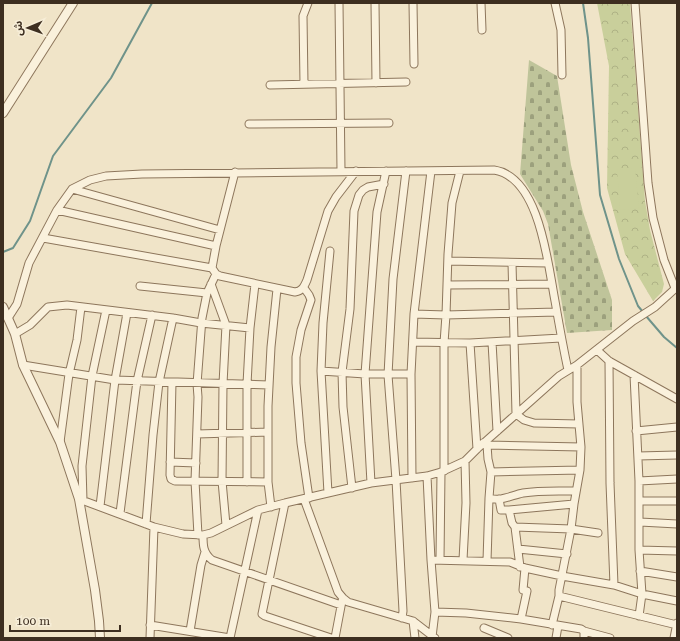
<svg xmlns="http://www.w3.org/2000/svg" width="680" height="641" viewBox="0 0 680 641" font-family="'Roboto Serif','Noto Sans Arabic',serif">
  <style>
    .cemetery { fill: url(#cemetery-stones) }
    .park { fill: url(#park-crowns) }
    .pitch { fill: #c9cf9b }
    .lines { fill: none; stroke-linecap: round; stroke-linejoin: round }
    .stream { stroke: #6f938a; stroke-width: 2 }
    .minor-casing { stroke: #8d765c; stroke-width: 9 }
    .tertiary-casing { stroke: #8d765c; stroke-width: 10 }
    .minor { stroke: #faf1dc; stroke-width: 7 }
    .tertiary { stroke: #faf1dc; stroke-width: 8 }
  </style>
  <defs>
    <pattern id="cemetery-stones" width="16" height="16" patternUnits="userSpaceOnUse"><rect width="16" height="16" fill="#bfc49a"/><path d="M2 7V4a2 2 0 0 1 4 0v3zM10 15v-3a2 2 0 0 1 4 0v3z" fill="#9ca07d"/></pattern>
    <pattern id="park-crowns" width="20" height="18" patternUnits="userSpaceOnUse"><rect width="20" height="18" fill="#c9cf9b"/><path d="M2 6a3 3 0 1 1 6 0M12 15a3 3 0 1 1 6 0" fill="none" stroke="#aeb285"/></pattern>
  </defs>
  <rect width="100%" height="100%" fill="#f0e4c8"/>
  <!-- cemetery -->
  <path class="cemetery" d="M529 60 557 76 571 165 583 212 612 300V330L567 333 548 224 543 211 520 174Z"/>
  <!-- park -->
  <path class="park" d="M597 3H630L645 201 650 230 664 284 662 292 653 301 625 254 607 188 609 66Z"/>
  <!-- pitch -->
  <path class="pitch" d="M635 168 639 208 620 210 617 170Z"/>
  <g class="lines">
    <!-- stream -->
    <path class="stream" d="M583 3 588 38 600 195 619 259 638 306 643 312
      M3 252 13 248 30 221 53 156 111 78 152 3
      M646 316 664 337 677 348"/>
    <defs>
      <path id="minor" d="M339 3 341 171
        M375 3 376 83
        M413 3 414 64
        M481 3 482 30
        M555 3 561 30 562 75
        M635 3 648 183 653 218 664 260 675 288
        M304 84 303 16 308 3
        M270 85 406 82
        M249 124 389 123
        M235 172 216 246 212 268 216 274 220 276 295 292C302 291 304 287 307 280L328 211 336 197 356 171
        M72 189 220 230
        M57 210 216 246
        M43 238 212 268
        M330 251 323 323 321 371 365 374H411
        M448 261 548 263
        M512 263 516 414 524 420 534 423 579 424
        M211 284 226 325 223 384 222 481 226 525
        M447 285 552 284
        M140 286 207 293
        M304 288 309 295 311 300 301 330 296 357V383L301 443 309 498
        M414 314 446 315 557 312
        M8 318 17 304 29 263 57 210 72 189 90 180 106 176 142 174 494 170C540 177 548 265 555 301 559 324 563 347 568 370
        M250 328 255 284
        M15 334 30 325 48 307 67 305 173 318 201 323 250 328 247 384V482
        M413 342 470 343 561 338
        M492 342 497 431
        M470 343 477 449
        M597 350 609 361 677 399
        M609 361 610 483 614 585
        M23 365 115 380 269 385
        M321 371 328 493
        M634 375 639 481V550L642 594 639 616
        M172 382 170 475 171 479 175 481 268 482
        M636 431 677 427
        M197 434 268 432
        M60 442 69 374 77 340 81 307
        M483 443 487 445 488 459 491 472 580 470 581 447 577 402V365
        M487 445 581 447
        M638 456 677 455
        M170 462 196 463
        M444 471V343L446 315 448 254 452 203 460 171
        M491 472 489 498C501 502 512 495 523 493 540 490 559 491 576 491
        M427 476 431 560 435 612 432 637
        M412 478 411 374 414 314 431 171
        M639 481 677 479
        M371 483 365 374 377 212 386 171
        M352 488 343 407 342 372 350 309 354 211 359 195 363 190 368 187 384 184
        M79 499 154 527 183 534 203 535 211 533 258 510 285 503 371 483 427 476 441 472 465 461 477 449 559 376 577 365 633 321 655 307 677 287
        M304 499 338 592 343 598 348 602 413 621 435 638
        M499 499 501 510H509
        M83 501 82 466 92 376 106 310
        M640 501H677
        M285 503 262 614 265 616 331 638
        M574 504 509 510 512 523 515 527 571 529 598 533
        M100 506 115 380 127 313
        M271 507 268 482V406L271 347 277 289
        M120 513 137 381 152 315
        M640 522 677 524
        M146 524 153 435 159 382 173 318
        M515 527 520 567
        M198 535 195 481 198 397 197 384 202 318 207 293 216 274
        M203 535C203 545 203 553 212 560L341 605
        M518 549 567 554
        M639 550 677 551
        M431 560 510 562 525 568 562 576 614 585 642 594 677 601
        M440 560 441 472
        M463 560 466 503 465 461
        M487 561 489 498
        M640 571 677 577
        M523 590 525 568
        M559 596 677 625
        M435 612 466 613 521 619 581 629 584 631V638
        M402 618 403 611 396 480 388 375 393 279 406 171
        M521 619 527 591
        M413 621 415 638
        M150 625 230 638
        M552 625 559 596V590L571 529 574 504 580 470
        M484 628 508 638
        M190 631 201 565 205 552
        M584 631 610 638
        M150 638 154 527
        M230 638 258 510
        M335 638 342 601
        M556 638 558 626
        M674 638 677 623"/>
      <path id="tertiary" d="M3 113 73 3
        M3 307 15 334 23 365 60 442 79 499 95 590 99 621 100 638"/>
    </defs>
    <!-- minor casing -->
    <use href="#minor" class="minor-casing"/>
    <!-- tertiary casing -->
    <use href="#tertiary" class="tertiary-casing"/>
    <!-- minor -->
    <use href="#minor" class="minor"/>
    <!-- tertiary -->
    <use href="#tertiary" class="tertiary"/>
  </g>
  <!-- border -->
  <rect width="680" height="641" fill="none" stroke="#3d2e20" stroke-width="8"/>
  <!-- north arrow -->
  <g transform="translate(28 28) rotate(268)" stroke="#f7eed8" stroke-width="3" paint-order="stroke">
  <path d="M0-3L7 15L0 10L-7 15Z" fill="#3d2e20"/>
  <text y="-6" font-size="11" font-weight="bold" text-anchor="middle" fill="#3d2e20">ش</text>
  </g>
  <!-- scale -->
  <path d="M10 625v6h110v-6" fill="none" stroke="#3d2e20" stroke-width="2"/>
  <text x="16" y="625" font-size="12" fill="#3d2e20" stroke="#f7eed8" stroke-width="3" paint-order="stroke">100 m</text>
</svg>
